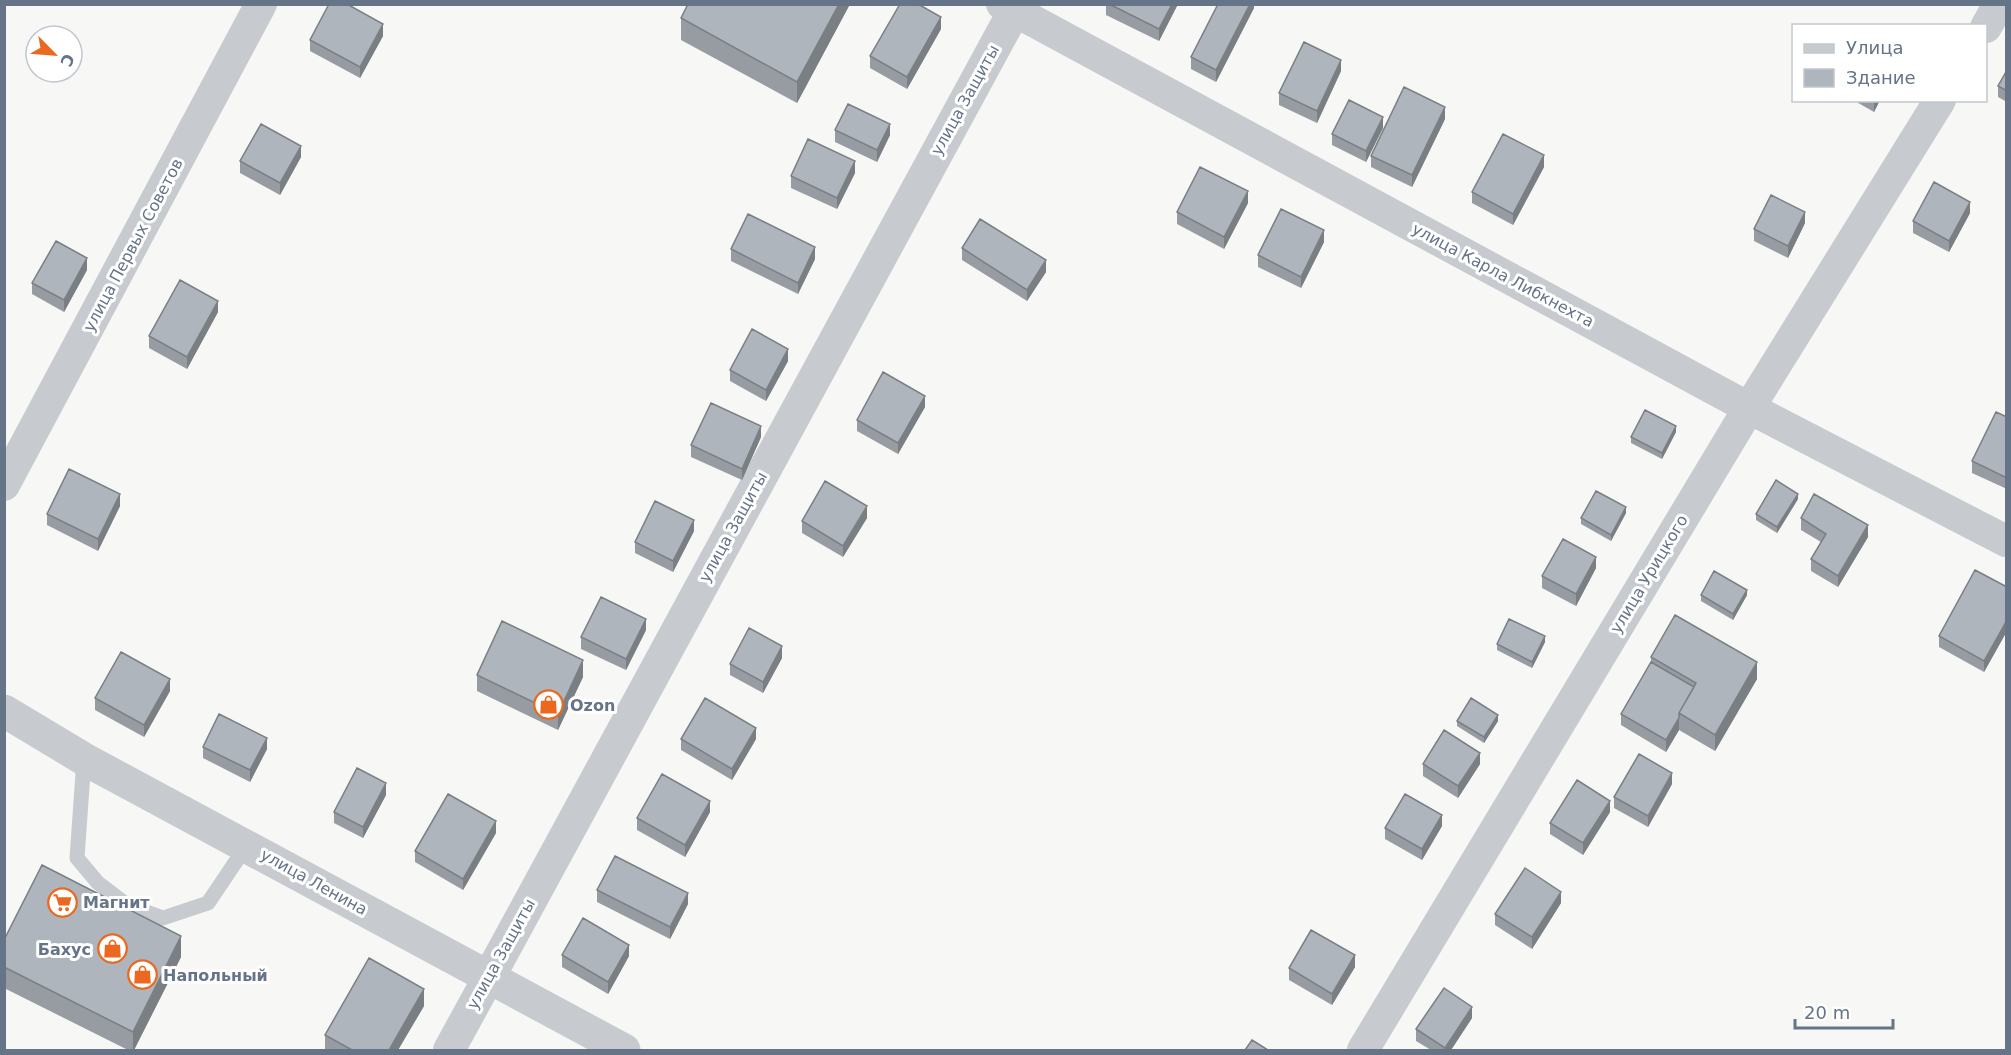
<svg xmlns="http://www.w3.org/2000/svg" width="2011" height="1055" viewBox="0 0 2011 1055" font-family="'DejaVu Sans',sans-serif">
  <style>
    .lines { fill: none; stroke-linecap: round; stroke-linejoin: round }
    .service { stroke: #c7cace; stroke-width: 15 }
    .minor { stroke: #c7cace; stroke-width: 32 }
    .tertiary { stroke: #c7cace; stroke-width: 33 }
    .wall { fill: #969ca2 }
    .shaded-wall { fill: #7a7f84 }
    .building { fill: #aeb5bc; stroke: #7a7f84; stroke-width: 1.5 }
    .labels { text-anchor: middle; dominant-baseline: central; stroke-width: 6; stroke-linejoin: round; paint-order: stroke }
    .street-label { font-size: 16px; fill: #657487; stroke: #fff }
    .poi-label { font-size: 16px; font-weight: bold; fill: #657487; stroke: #fff; text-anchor: start }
  </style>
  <rect width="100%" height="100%" fill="#f7f8f5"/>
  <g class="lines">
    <!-- service -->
    <path class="service" d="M84 759 77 858 98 883 127 905 163 918 208 903 247 845"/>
    <!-- minor -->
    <path class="minor" d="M1002 4 1749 408 2006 541
      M1986 27 1999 4
      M4 485 261 4
      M449 1050 489 977
      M1363 1050 1749 408 1940 100"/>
    <!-- tertiary -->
    <path class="tertiary" d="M4 711 84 759 624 1050
      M489 977 1018 4"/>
  </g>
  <!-- wall -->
  <path class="wall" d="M688 4H850L797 103 681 40V18Z
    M1106 4H1178L1159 41 1106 15Z
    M1254 4V8L1216 82 1191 69V57Z
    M941 29 907 89 870 68V56Z
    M383 36 360 78 310 51V40Z
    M2007 70V102L1998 97V86Z
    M1341 71 1317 123 1279 105V93Z
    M1853 100H1880L1874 112Z
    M1445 119 1412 187 1371 167V156Z
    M1383 128 1366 162 1332 145V134Z
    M835 130 890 135 877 162 835 142Z
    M301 157 280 195 240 173V161Z
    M1544 167 1513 225 1472 203V192Z
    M855 173 837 209 791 188V176Z
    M1248 203 1224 249 1177 224V212Z
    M1970 213 1949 252 1913 233V221Z
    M1805 223 1788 258 1754 241V229Z
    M1324 242 1301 288 1258 267V255Z
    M962 248 1046 272 1027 301 962 260Z
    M731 249 815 259 798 294 731 261Z
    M87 270 64 312 32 294V283Z
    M218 312 187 369 149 348V336Z
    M788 361 766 401 730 381V370Z
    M925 407 898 454 857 431V420Z
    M2007 417V489L1972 473V461Z
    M1676 432 1662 459 1631 443V437Z
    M761 437 742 480 691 457V445Z
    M1798 499 1777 533 1756 520V514Z
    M120 506 98 551 47 525V514Z
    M1626 513 1611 541 1581 524V518Z
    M867 518 843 557 802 533V521Z
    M1801 518 1868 537 1838 587 1811 571V559L1821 542 1801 530Z
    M694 531 673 572 635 553V542Z
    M1596 568 1576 606 1542 588V576Z
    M2007 587V631L1984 672 1939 647V636Z
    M1701 595H1747L1733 620 1701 601Z
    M646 630 626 670 581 649V637Z
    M1545 642 1532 668 1497 650V644Z
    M1651 657 1757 679 1715 751 1679 730 1666 752 1621 725V714L1651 662Z
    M782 658 763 693 730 675V664Z
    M477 675 583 677 558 730 477 691Z
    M170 691 144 737 95 710V698Z
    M1457 721H1498L1484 743 1457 726Z
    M681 739H756L732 780 681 750Z
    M203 747 267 749 250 782 203 758Z
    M1423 764H1480L1458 798 1423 776Z
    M1672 784 1648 827 1614 808V797Z
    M386 795 363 838 334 823V812Z
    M710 812 685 857 637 830V818Z
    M1610 812 1583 855 1550 834V823Z
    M1442 826 1422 860 1385 839V828Z
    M496 833 463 890 415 862V851Z
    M597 890 688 904 670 939 597 902Z
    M1561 903 1532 949 1495 925V914Z
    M4 940 181 957 134 1050H128L4 988Z
    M562 955 629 956 608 994 562 967Z
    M1355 967 1332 1005 1289 980V968Z
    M424 1006 398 1050H325V1035Z
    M1472 1018 1451 1050H1431L1416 1041V1029Z"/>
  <!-- shaded-wall -->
  <path class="shaded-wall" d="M839 4H850L797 103V82Z
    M1172 4H1178L1159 41V29Z
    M1250 4H1254V8L1216 82V70Z
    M941 17V29L907 89V77Z
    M383 24V36L360 78V67Z
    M1341 60V71L1317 123V111Z
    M1874 100H1880L1874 112Z
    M1445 107V119L1412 187V175Z
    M1383 117V128L1366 162V151Z
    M890 124V135L877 162V150Z
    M301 146V157L280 195V183Z
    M1544 155V167L1513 225V214Z
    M855 161V173L837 209V198Z
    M1248 191V203L1224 249V237Z
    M1970 202V213L1949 252V241Z
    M1805 212V223L1788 258V246Z
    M1324 230V242L1301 288V277Z
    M815 247V259L798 294V283Z
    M87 258V270L64 312V300Z
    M1046 260V272L1027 301V290Z
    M218 301V312L187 369V357Z
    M788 349V361L766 401V390Z
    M925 396V407L898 454V443Z
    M761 426V437L742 480V469Z
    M1676 426V432L1662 459V453Z
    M120 494V506L98 551V539Z
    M1798 494V499L1777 533V527Z
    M867 506V518L843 557V546Z
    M1626 507V513L1611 541V535Z
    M694 520V531L673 572V561Z
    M1868 525V537L1838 587V576Z
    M1596 557V568L1576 606V594Z
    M1747 590V595L1733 620V614Z
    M646 619V630L626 670V659Z
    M2007 620V631L1984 672V661Z
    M1545 636V642L1532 668V662Z
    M782 646V658L763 693V682Z
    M583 660V677L558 730V714Z
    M1757 662V679L1715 751V735Z
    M170 679V691L144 737V725Z
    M1498 715V721L1484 743V737Z
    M1679 718V730L1666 752V740Z
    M756 728V739L732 780V769Z
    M267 738V749L250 782V770Z
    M1480 753V764L1458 798V786Z
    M1672 773V784L1648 827V816Z
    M386 783V795L363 838V827Z
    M710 801V812L685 857V845Z
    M1610 801V812L1583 855V843Z
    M1442 815V826L1422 860V849Z
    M496 821V833L463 890V879Z
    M1561 892V903L1532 949V937Z
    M688 893V904L670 939V927Z
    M181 936V957L134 1050H133V1032Z
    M629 945V956L608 994V982Z
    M1355 955V967L1332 1005V994Z
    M424 989V1006L398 1050H389Z
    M1472 1007V1018L1451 1050H1445V1048Z"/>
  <!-- building -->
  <path class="building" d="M329 4H347L383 24 360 67 310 40Z
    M688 4H839L797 82 681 18Z
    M900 4H918L941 17 907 77 870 56Z
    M1109 4H1172L1159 29Z
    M1218 4H1250L1216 70 1191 57Z
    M1304 42 1341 60 1317 111 1279 93Z
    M2007 70V91L1998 86Z
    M1404 87 1445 107 1412 175 1371 156Z
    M1349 100 1383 117 1366 151 1332 134Z
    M848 104 890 124 877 150 835 130Z
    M261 124 301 146 280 183 240 161Z
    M1503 134 1544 155 1513 214 1472 192Z
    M808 139 855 161 837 198 791 176Z
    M1200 167 1248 191 1224 237 1177 212Z
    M1934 182 1970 202 1949 241 1913 221Z
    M1771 195 1805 212 1788 246 1754 229Z
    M1281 209 1324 230 1301 277 1258 255Z
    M748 214 815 247 798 283 731 249Z
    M980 219 1046 260 1027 290 962 248Z
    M56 241 87 258 64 300 32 283Z
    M180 280 218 301 187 357 149 336Z
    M752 329 788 349 766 390 730 370Z
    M883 372 925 396 898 443 857 420Z
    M711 403 761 426 742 469 691 445Z
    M1645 410 1676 426 1662 453 1631 437Z
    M1996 412 2007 417V478L1972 461Z
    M69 469 120 494 98 539 47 514Z
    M1776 480 1798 494 1777 527 1756 514Z
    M825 481 867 506 843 546 802 521Z
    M1596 491 1626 507 1611 535 1581 518Z
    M1814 494 1868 525 1838 576 1811 559 1826 534 1801 518Z
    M655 501 694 520 673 561 635 542Z
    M1563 539 1596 557 1576 594 1542 576Z
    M1975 570 2007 587V620L1984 661 1939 636Z
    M1714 571 1747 590 1733 614 1701 595Z
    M601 597 646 619 626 659 581 637Z
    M1675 615 1757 662 1715 735 1679 713 1696 683 1651 657Z
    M1509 619 1545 636 1532 662 1497 644Z
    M502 621 583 660 558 714 477 675Z
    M749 628 782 646 763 682 730 664Z
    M121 652 170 679 144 725 95 698Z
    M1651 662 1694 687 1679 713V718L1666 740 1621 714Z
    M705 698 756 728 732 769 681 739Z
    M1471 698 1498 715 1484 737 1457 721Z
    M219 714 267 738 250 770 203 747Z
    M1444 730 1480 753 1458 786 1423 764Z
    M1639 754 1672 773 1648 816 1614 797Z
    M357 768 386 783 363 827 334 812Z
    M662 774 710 801 685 845 637 818Z
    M1577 780 1610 801 1583 843 1550 823Z
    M448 794 496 821 463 879 415 851Z
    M1405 794 1442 815 1422 849 1385 828Z
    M615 856 688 893 670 927 597 890Z
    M42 865 181 936 133 1032 4 967V940Z
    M1525 868 1561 892 1532 937 1495 914Z
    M583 918 629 945 608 982 562 955Z
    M1311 930 1355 955 1332 994 1289 968Z
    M369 958 424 989 389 1050H352L325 1035Z
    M1444 988 1472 1007 1445 1048 1416 1029Z
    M1252 1040 1268 1050H1245Z"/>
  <!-- icons -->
  <defs>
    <symbol id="shop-ring" viewBox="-11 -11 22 22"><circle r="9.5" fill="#fff" stroke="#ec6821" stroke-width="1.5"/><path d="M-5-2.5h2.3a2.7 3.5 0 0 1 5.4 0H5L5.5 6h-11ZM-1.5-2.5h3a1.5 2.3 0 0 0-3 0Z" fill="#ec6821"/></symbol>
    <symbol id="supermarket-ring" viewBox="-11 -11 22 22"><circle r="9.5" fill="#fff" stroke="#ec6821" stroke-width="1.5"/><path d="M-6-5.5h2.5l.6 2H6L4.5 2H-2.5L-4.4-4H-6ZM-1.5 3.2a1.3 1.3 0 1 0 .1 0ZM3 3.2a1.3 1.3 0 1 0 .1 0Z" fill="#ec6821"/></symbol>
  </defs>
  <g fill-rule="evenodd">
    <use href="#shop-ring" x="532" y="688" width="33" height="33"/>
    <use href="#supermarket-ring" x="46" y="886" width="33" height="33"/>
    <use href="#shop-ring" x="96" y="932" width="33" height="33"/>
    <use href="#shop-ring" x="126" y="958" width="33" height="33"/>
  </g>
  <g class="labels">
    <!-- street labels -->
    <g class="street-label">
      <text transform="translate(965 100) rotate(-61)">улица Защиты</text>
      <text transform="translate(133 245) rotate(-62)">улица Первых Советов</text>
      <text transform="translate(1503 275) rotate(28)">улица Карла Либкнехта</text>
      <text transform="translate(733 527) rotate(-61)">улица Защиты</text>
      <text transform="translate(1649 574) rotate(-59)">улица Урицкого</text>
      <text transform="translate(314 882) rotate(29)">улица Ленина</text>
      <text transform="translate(501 954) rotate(-61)">улица Защиты</text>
    </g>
    <!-- poi labels -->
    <g class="poi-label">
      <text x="570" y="705">Ozon</text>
      <text x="83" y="902">Магнит</text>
      <text x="91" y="949" text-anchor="end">Бахус</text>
      <text x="163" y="975">Напольный</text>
    </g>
  </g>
  <!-- border -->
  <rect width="2011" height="1055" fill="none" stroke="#657487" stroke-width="12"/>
  <!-- legend -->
  <rect x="1792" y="24" width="195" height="78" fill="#ffffff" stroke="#c1c7cf" stroke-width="1.5"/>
  <rect x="1804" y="44" width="30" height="9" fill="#c7cace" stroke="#c1c7cf" stroke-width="1.5"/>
  <text x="1846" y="54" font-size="18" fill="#657487">Улица</text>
  <rect x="1804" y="69" width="30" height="18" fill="#aeb5bc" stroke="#c1c7cf" stroke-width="1.5"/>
  <text x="1846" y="84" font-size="18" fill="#657487">Здание</text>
  <!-- north arrow -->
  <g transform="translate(54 54) rotate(115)"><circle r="28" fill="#ffffff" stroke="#c1c7cf" stroke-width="1.5"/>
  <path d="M0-4.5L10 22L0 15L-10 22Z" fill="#ec6821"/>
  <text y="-9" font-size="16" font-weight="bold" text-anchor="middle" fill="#657487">С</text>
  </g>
  <!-- scale -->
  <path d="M1795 1019v9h98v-9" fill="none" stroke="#657487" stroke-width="3"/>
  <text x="1804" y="1019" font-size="18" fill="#657487" stroke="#ffffff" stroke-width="4.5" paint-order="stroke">20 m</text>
</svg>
